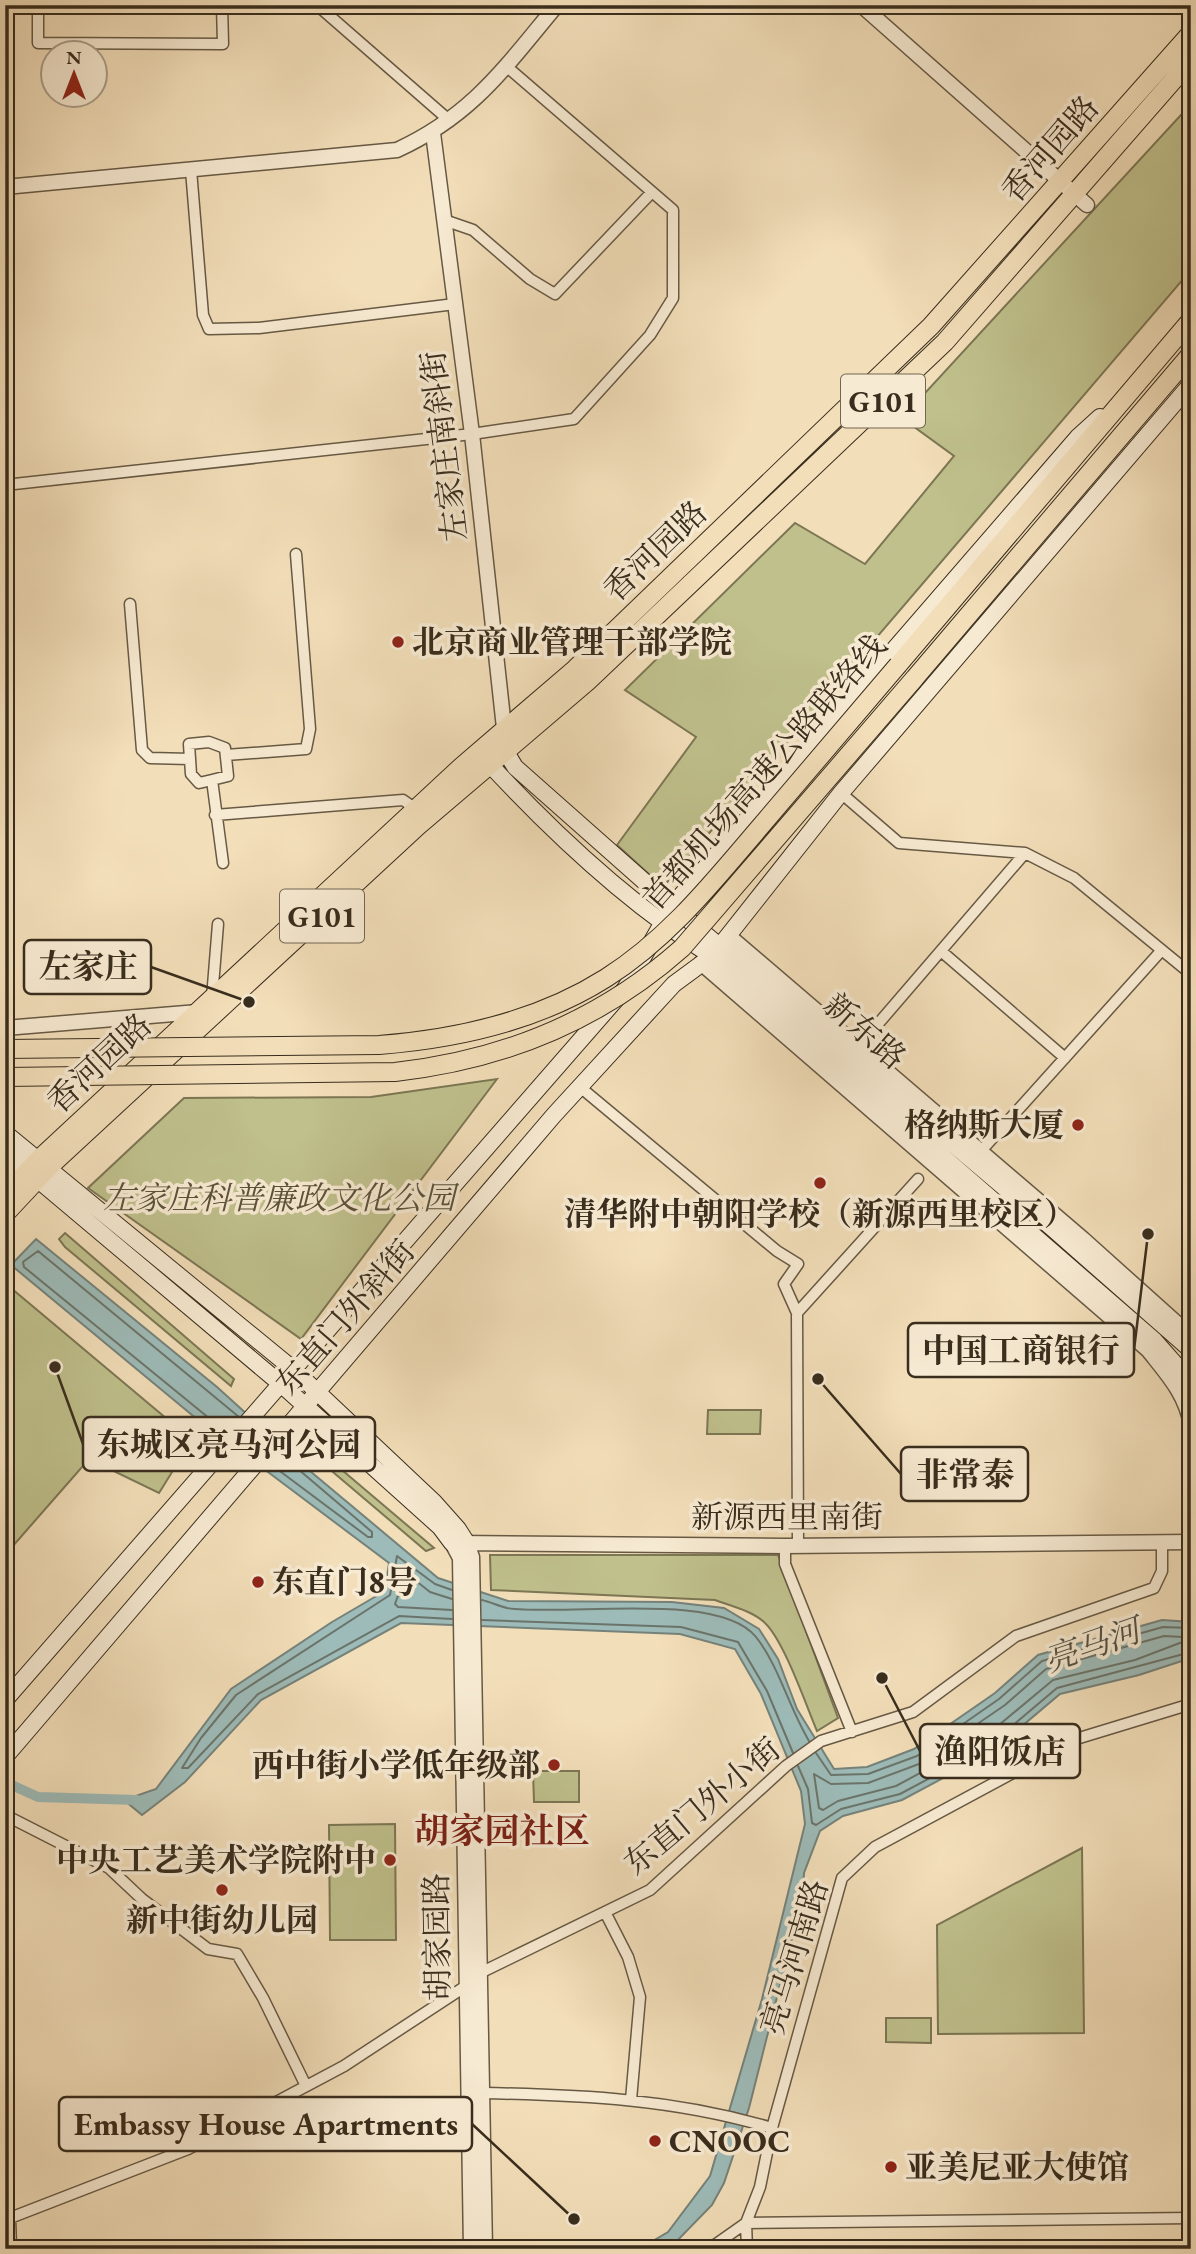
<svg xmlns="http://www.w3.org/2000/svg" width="1196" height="2254" viewBox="0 0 1196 2254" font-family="'EB Garamond','Noto Serif SC',serif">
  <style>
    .green { fill: #bfc08c; stroke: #7c7654; stroke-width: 2 }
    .water { fill: #9dbbb8; stroke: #75827a; stroke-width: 2 }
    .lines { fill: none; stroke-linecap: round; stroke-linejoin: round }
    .shore { stroke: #6b746a; stroke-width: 2 }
    .canal { stroke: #9dbbb8; stroke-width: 10 }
    .minor-casing { stroke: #675944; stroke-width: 13 }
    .tertiary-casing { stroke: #675944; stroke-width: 17 }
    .secondary-casing { stroke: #392d1d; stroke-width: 18 }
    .trunk-casing { stroke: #392d1d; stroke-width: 20 }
    .minor { stroke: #f7ead2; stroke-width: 10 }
    .tertiary { stroke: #f7ead2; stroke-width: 14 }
    .secondary { stroke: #f7ead2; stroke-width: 16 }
    .trunk { stroke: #f2deb9; stroke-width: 18 }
    .trunk-bridge-casing { stroke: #392d1d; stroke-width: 20; stroke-linecap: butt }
    .trunk-bridge { stroke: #f2deb9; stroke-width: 18 }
    .poi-dot { fill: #8f2418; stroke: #f7ead2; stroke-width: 2.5 }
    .labels { text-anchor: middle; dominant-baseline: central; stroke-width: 7; stroke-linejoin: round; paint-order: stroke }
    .shield { fill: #f7ead2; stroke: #726653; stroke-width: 2 }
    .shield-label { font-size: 30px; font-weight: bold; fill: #392d1d }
    .street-label { font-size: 32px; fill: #392d1d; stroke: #f7ead2 }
    .poi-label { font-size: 32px; font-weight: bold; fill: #392d1d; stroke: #f7ead2; text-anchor: start }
    .park-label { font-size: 32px; font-style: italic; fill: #5a5239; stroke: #f7ead2 }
    .water-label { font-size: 33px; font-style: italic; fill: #525044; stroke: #f7ead2 }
    .quarter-label { font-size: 35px; font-weight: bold; fill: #7a1f14; stroke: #f7ead2 }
    .leader { fill: none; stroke: #392d1d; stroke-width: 2.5 }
    .callout-dot { fill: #392d1d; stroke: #f7ead2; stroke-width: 2.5 }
    .callout { fill: #f7ead2; stroke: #392d1d; stroke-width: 2.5 }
    .callout-label { font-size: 33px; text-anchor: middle; font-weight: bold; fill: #392d1d }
  </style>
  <rect width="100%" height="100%" fill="#f2deb9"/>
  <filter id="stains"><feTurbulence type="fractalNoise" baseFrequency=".00286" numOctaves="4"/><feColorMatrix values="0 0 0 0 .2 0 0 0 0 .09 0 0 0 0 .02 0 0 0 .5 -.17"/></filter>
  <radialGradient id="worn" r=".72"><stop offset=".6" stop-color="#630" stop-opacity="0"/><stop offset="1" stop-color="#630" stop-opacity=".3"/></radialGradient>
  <!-- green -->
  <path class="green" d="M1191 104V270L663 887 617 845 696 737 625 690 795 523 865 564 954 456 902 418Z
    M497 1079 301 1339 88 1188 184 1098 371 1097Z
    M65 1233 234 1379 231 1386 65 1247 59 1239Z
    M5 1283 192 1440 159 1493 89 1459 5 1555Z
    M708 1410H761L760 1434H707Z
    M316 1448 434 1548 426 1551 307 1450Z
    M490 1555H778L838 1718 817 1731C806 1705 784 1641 765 1623 753 1611 731 1606 715 1600L491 1590Z
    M533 1771H579V1802H534Z
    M395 1824 396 1940H330L329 1825Z
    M1082 1848 1084 2033 938 2034 937 1925Z
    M886 2018H931V2043L886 2042Z"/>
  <!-- water -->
  <path class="water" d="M36 1239 217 1387 304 1466 438 1578 508 1601 672 1602 724 1608 759 1629 778 1659 797 1709 834 1769 867 1767 914 1749 995 1693 1038 1655 1162 1620 1191 1622V1658L1139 1675 1060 1694 990 1753 902 1800 843 1816 820 1831 804 1873 803 1894 749 2108 724 2183 712 2205 670 2248 639 2249 668 2232 710 2176 762 1999 805 1824 801 1791 761 1694 735 1649 680 1634 401 1623 261 1700 185 1782 142 1815 124 1800 156 1789 231 1689 332 1622 385 1591 389 1563 192 1415 11 1265Z"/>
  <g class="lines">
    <!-- shore -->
    <path class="shore" d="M226 1432 24 1267 23 1262 38 1251 239 1417
      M269 1463 368 1537H372V1532L278 1452
      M452 1590 435 1584 397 1556 390 1595 236 1695 201 1738 182 1768H188L258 1694 399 1616 452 1619
      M452 1599 430 1592 406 1573 395 1604 398 1607 452 1610
      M482 1600C490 1602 499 1606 507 1608 565 1617 719 1590 756 1637 779 1666 789 1708 809 1741
      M482 1620 681 1627 738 1642 767 1691 793 1753
      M1164 1636 1183 1637 1185 1641 1135 1660 1053 1680 981 1740 896 1786 838 1801 823 1810 819 1808 814 1774 831 1784 868 1783 919 1764 1005 1705 1046 1669Z
      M816 1753 831 1775 868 1774 917 1756 999 1699 1042 1661 1163 1627 1191 1628
      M798 1766 808 1789 812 1823 816 1825 841 1809 900 1794 986 1748 1057 1688 1191 1652"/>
    <!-- canal -->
    <path class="canal" d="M5 1782 38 1797 137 1800"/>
    <defs>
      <path id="minor" d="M38 5V43L223 44 222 5
        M317 5 450 121
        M191 170 203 315 209 329 259 328 455 304
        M444 220 473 230 530 279 555 294 652 192
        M5 485 472 434 574 419 650 335 673 298V210L506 66
        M130 604 142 750 150 758 190 759
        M226 755 306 749 310 729 296 554
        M212 780 199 783 191 774 189 744 209 742 225 748 228 776 212 780 223 863
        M841 793 899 843 1025 853 1074 878 1191 974
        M215 815 403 800 416 809
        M941 951 1065 1058
        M212 998 218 924
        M859 1046 1025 853
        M580 1087 777 1251 798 1264 784 1284 797 1313 798 1545
        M981 1151 1161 951
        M797 1313 918 1179
        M785 1546V1564L852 1732
        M5 1815 109 1868 142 1899 208 1949 237 1954 263 1998 306 2086
        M605 1912 628 1957 640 1997 631 2100
        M482 2093C582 2095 675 2099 772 2128
        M5 2194 10 2218
        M11 2249 10 2218 188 2149 344 2066 466 1986 478 1974 650 1890 786 1766 821 1741 913 1712 1016 1636 1154 1588 1162 1571V1542
        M709 2249 746 2223 760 2187 772 2128 842 1878 875 1847 1076 1739 1191 1704
        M747 2249 746 2223 1191 2218"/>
      <path id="tertiary" d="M861 5 1087 205
        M433 133 472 434 505 737
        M5 187 397 150C473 115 505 67 557 5
        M729 936 1083 1239 1191 1336
        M701 963 1148 1350C1167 1374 1186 1394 1191 1425
        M5 1028 198 1012
        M452 1543 460 1558 471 2249
        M457 1543 785 1546 1191 1542
        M467 1543 472 1557 485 2249"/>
      <path id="secondary" d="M506 752 515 767 672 906 1052 1228 1191 1350
        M482 756C549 829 628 904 712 956L1154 1340 1191 1382
        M5 1133 294 1370 434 1502 458 1529 467 1543
        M5 1152 282 1385 440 1527 452 1543
        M5 1700 625 989 672 906 1078 437 1100 417
        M5 1757 554 1115 674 984 712 956 841 793 1191 384"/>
      <path id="trunk" d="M898 665 1191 320
        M914 679 1191 354
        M5 1195 38 1160 462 766 575 669 931 326 1191 33
        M5 1214 48 1168 418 826 587 682 945 342 1191 60"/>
    </defs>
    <!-- minor casing -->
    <use href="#minor" class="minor-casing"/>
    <!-- tertiary casing -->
    <use href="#tertiary" class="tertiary-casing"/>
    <!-- secondary casing -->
    <use href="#secondary" class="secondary-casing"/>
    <!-- trunk casing -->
    <use href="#trunk" class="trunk-casing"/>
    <!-- minor -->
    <use href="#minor" class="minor"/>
    <!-- tertiary -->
    <use href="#tertiary" class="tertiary"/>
    <!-- secondary -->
    <use href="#secondary" class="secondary"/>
    <!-- trunk -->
    <use href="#trunk" class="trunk"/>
    <defs>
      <path id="trunk-bridge" d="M5 1049 379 1045C457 1039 538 1021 606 978 668 939 713 882 760 827 806 773 852 719 898 665
        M5 1077 395 1072C504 1060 600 1021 682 948L914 679"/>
    </defs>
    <!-- trunk-bridge casing -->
    <use href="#trunk-bridge" class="trunk-bridge-casing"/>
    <!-- trunk-bridge -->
    <use href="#trunk-bridge" class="trunk-bridge"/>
  </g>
  <!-- markers -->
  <g class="poi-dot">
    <circle cx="398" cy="642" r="7"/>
    <circle cx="1078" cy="1125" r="7"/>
    <circle cx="820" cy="1183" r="7"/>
    <circle cx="258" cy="1582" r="7"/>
    <circle cx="554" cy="1765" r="7"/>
    <circle cx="390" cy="1860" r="7"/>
    <circle cx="222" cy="1890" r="7"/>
    <circle cx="655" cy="2141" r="7"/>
    <circle cx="891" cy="2167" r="7"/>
  </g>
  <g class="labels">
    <!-- shield labels -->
    <g class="shield">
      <rect x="841" y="374.5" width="84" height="53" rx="5"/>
      <rect x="280" y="889.5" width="84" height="53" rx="5"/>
    </g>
    <g class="shield-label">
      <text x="883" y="401">G101</text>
      <text x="322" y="916">G101</text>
    </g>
    <!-- street labels -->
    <g class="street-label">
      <text transform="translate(1050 149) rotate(-49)">香河园路</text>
      <text transform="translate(444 446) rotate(-97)">左家庄南斜街</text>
      <text transform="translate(655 551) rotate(-44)">香河园路</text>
      <text transform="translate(764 772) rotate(-49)">首都机场高速公路联络线</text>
      <text transform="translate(865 1031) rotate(41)">新东路</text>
      <text transform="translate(99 1063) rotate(-43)">香河园路</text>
      <text transform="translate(345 1317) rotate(-49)">东直门外斜街</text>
      <text x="787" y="1517">新源西里南街</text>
      <text transform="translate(702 1806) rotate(-40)">东直门外小街</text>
      <text transform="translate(437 1937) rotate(-91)">胡家园路</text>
      <text transform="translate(794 1957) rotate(-73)">亮马河南路</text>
    </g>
    <!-- poi labels -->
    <g class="poi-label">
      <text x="412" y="642">北京商业管理干部学院</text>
      <text x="1064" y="1125" text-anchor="end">格纳斯大厦</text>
      <text x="820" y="1214" text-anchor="middle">清华附中朝阳学校（新源西里校区）</text>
      <text x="272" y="1582">东直门8号</text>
      <text x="540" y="1765" text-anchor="end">西中街小学低年级部</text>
      <text x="376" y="1860" text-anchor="end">中央工艺美术学院附中</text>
      <text x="222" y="1920" text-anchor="middle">新中街幼儿园</text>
      <text x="669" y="2141">CNOOC</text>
      <text x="905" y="2167">亚美尼亚大使馆</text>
    </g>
    <!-- park labels -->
    <g class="park-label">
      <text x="279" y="1198">左家庄科普廉政文化公园</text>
    </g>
    <!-- water labels -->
    <g class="water-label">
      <text transform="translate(1092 1645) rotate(-19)">亮马河</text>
    </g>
    <!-- quarter labels -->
    <g class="quarter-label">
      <text x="502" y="1830">胡家园社区</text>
    </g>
  </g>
  <!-- callouts -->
  <path class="leader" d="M249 1002L151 967M1148 1234L1134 1350M55 1367L83 1444M818 1379L901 1474M882 1678L920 1751M574 2219L472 2124"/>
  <g class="callout-dot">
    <circle cx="249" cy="1002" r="7"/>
    <circle cx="1148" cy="1234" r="7"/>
    <circle cx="55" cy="1367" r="7"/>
    <circle cx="818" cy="1379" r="7"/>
    <circle cx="882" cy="1678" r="7"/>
    <circle cx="574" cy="2219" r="7"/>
  </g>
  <g class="callout">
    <rect x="24" y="940" width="127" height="54" rx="7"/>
    <rect x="908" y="1323" width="226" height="54" rx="7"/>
    <rect x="83" y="1417" width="292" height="54" rx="7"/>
    <rect x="901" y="1447" width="127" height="54" rx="7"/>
    <rect x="920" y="1724" width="160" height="54" rx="7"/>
    <rect x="59" y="2097" width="413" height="54" rx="7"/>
  </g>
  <g class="callout-label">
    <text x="88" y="978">左家庄</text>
    <text x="1021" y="1362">中国工商银行</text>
    <text x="229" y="1456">东城区亮马河公园</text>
    <text x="965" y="1486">非常泰</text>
    <text x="1000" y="1763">渔阳饭店</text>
    <text x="266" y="2135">Embassy House Apartments</text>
  </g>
  <!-- margin -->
  <rect width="1196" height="2254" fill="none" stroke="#f2deb9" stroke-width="28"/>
  <rect x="7" y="7" width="1182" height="2240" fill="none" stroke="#392d1d" stroke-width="3.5"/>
  <rect x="14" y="14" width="1168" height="2226" fill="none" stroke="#392d1d" stroke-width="2"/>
  <!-- north arrow -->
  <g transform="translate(74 74)"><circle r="33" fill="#f7ead2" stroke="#ab9e8a" stroke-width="2"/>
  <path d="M0-5L12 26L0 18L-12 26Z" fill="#8f2418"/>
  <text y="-10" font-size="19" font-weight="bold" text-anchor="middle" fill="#392d1d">N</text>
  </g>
  <rect width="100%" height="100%" filter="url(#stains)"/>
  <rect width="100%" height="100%" fill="url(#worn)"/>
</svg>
